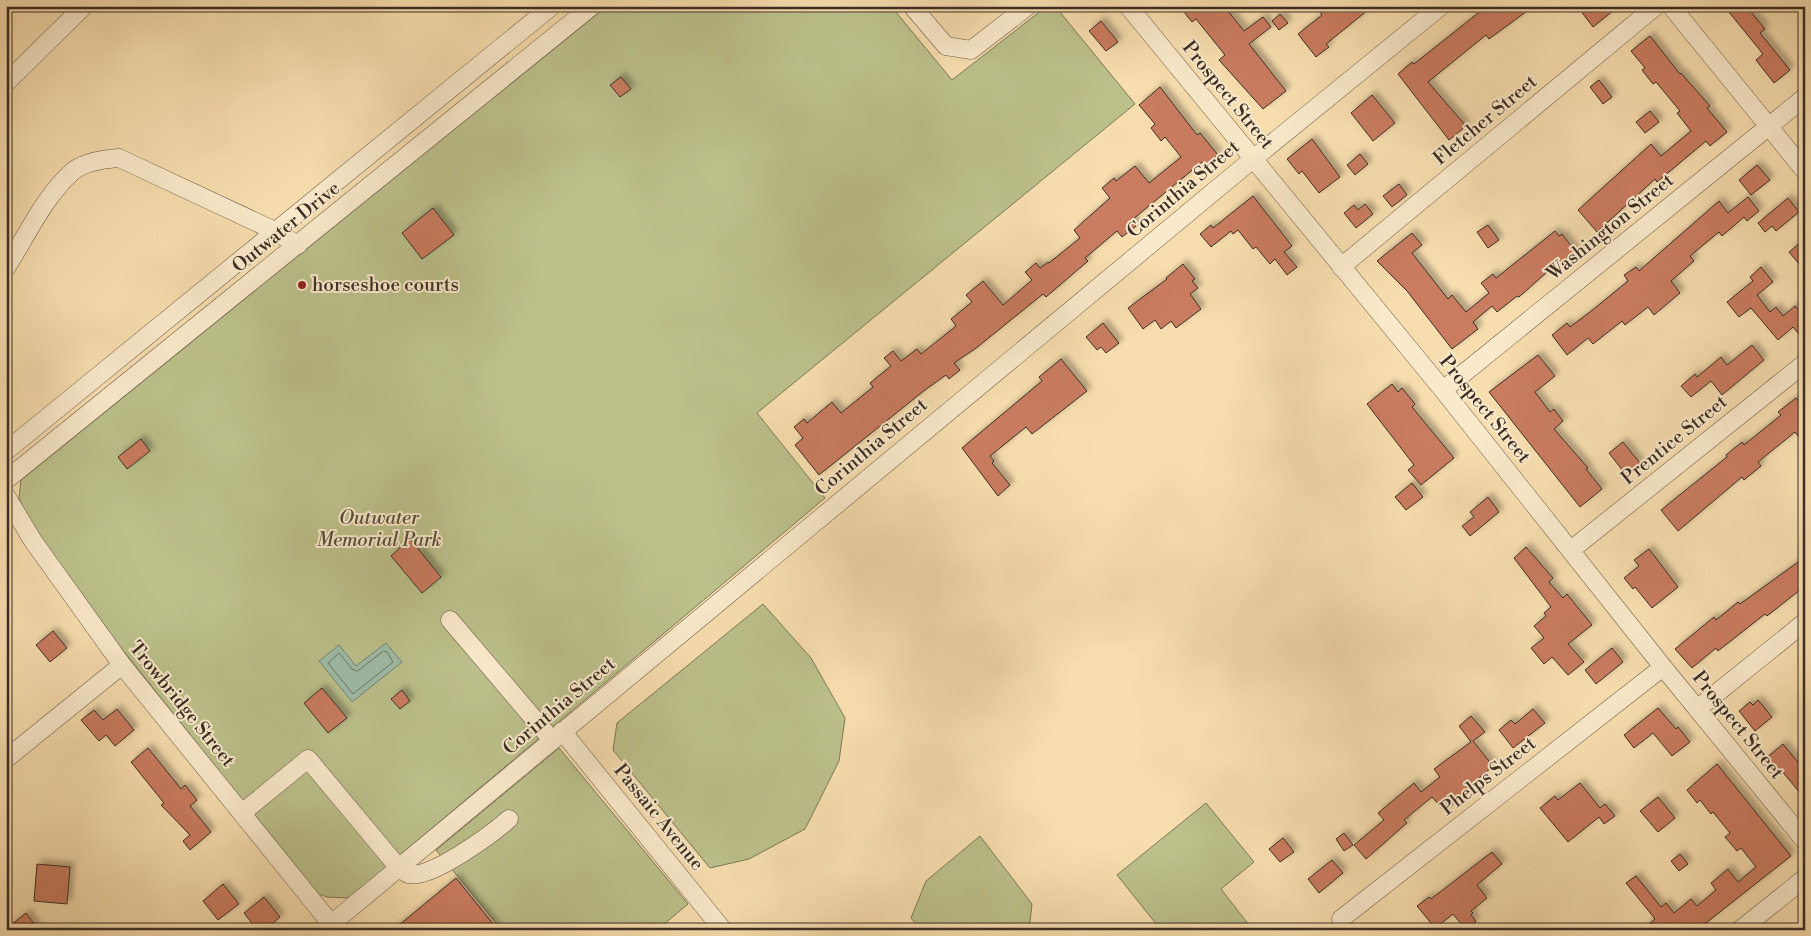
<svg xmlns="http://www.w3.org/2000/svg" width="1811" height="936" viewBox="0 0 1811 936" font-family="'Libre Bodoni',serif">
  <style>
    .green { fill: #bcc18c; stroke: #7c7859 }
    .water { fill: #9ebca8; stroke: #768374 }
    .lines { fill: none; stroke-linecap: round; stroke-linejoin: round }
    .shore { stroke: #6c7567; stroke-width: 1 }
    .building { fill: #c97c60; stroke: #3b2e26; filter: url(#shadow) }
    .minor-casing { stroke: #6a5a48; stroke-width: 19 }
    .minor { stroke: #faeacb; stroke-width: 18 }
    .poi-dot { fill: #8f2418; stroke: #faeacb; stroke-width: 2 }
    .labels { text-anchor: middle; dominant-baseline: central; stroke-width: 4; stroke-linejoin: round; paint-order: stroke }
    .street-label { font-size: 19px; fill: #3b2e26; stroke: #faeacb }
    .poi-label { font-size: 19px; fill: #3b2e26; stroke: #faeacb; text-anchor: start }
    .park-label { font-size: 19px; font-style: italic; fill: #554b3a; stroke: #faeacb }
  </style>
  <defs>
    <filter id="shadow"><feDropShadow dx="4.5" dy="-4.5" stdDeviation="2.5" flood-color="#0004"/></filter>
  </defs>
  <rect width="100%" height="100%" fill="#f8deaf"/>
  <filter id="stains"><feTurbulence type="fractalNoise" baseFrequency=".004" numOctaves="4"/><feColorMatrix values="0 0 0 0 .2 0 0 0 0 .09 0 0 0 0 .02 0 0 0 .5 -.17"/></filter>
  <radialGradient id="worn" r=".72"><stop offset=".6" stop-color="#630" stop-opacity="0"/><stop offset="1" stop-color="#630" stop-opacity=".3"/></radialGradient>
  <!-- green -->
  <path class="green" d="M607 6H891L952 80 1047 6H1055L1135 104 757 413 825 498 349 898 327 897 316 893 118 644 27 518 19 498 21 480Z
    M763 604 811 658 845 718 839 761 805 829 749 859 710 868 613 750 617 723Z
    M559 748 688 904 657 930H502L436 850Z
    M1206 803 1254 862 1221 889 1253 930H1161L1117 875Z
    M980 836 1032 904 1030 922 1021 930H921L911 918 926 881Z"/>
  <!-- water -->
  <path class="water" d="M386 643 402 662 352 702 319 661 339 645 356 666Z"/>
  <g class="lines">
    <!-- shore -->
    <path class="shore" d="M384 651 387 652 393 662 353 694 328 663 339 653 352 669 357 671Z"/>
  </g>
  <!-- building -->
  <path class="building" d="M1179 6H1224L1244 31 1263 17 1271 27 1249 44 1286 91 1263 109 1219 60 1225 55 1196 19 1192 22Z
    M1315 6H1373L1326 44 1329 47 1316 57 1298 34 1322 15Z
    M1487 6H1534L1489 39 1486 35 1428 82 1466 126 1449 140 1398 74 1412 62 1414 64Z
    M1577 6H1619L1593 27Z
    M1724 6H1746L1765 29 1760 33 1790 70 1774 83 1756 60 1763 54Z
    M1280 14 1288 23 1279 30 1272 21Z
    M1101 21 1118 42 1106 51 1089 31Z
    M1650 36 1680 74 1681 73 1710 106 1707 108 1727 132 1710 146 1706 141 1657 182 1655 179 1597 232 1578 210 1651 144 1661 156 1691 131 1677 113 1680 111 1656 82 1653 84 1642 70 1645 68 1631 51Z
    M621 77 631 89 620 97 610 85Z
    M1599 80 1612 97 1603 104 1590 87Z
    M1160 87 1197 135 1200 133 1218 155 1205 165 1202 162 1132 220 1136 226 1122 237 1117 231 1085 258 1088 261 1046 297 1043 294 975 349 954 363 960 370 949 379 946 375 925 390 819 475 795 445 803 438 794 427 804 419 807 423 832 402 841 413 873 387 870 383 891 366 884 358 893 351 901 361 917 349 921 354 956 326 951 319 972 302 966 295 983 281 1003 305 1032 280 1025 272 1036 263 1040 268 1048 262 1049 263 1080 238 1074 230 1110 198 1102 188 1114 178 1116 181 1135 166 1149 183 1181 157 1165 137 1161 141 1151 128 1155 124 1139 105Z
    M1372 95 1395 123 1373 141 1351 113Z
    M1650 111 1659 122 1645 133 1636 122Z
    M1312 139 1340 177 1319 193 1302 171 1299 174 1287 159Z
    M1360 154 1368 164 1355 175 1347 165Z
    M1757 165 1770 180 1751 195 1739 180Z
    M1399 184 1407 195 1392 207 1383 196Z
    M1253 196 1292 246 1284 252 1297 267 1287 275 1275 259 1270 264 1256 247 1253 249 1238 230 1233 234 1231 231 1211 247 1200 234 1211 225 1213 228Z
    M1748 197 1759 211 1747 221 1744 217 1722 236 1719 232 1690 256 1694 261 1671 281 1680 293 1654 315 1648 307 1625 325 1622 321 1593 344 1588 338 1567 355 1552 335 1567 323 1570 327 1590 312 1628 281 1624 275 1636 267 1639 271 1719 201 1728 213Z
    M1788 198 1799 212 1776 231 1772 226 1765 232 1758 223Z
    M1365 204 1373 214 1356 228 1344 213 1354 205 1358 210Z
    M433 208 454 235 422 259 402 233Z
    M1488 225 1499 240 1488 248 1477 232Z
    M1555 231 1559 236 1562 234 1576 252 1558 267 1556 264 1519 297 1517 296 1497 312 1492 306 1473 322 1478 329 1452 349 1407 291 1377 261 1412 233 1422 245 1412 253 1448 299 1452 295 1466 312 1489 293 1481 283 1493 274 1496 278Z
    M1805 239V271L1789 252Z
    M1183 264 1195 279 1192 281 1198 288 1190 294 1201 309 1176 328 1171 321 1161 329 1155 320 1143 329 1128 308 1167 279 1166 278Z
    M1761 267 1773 282 1757 295 1770 312 1776 307 1783 316 1795 306 1805 317V341L1793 327 1778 340 1751 308 1739 317 1727 302 1753 281 1750 277Z
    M1103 323 1119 343 1106 353 1101 347 1097 350 1086 337Z
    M1752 345 1764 360 1722 395 1711 381 1691 397 1681 386 1695 374 1697 377 1721 357 1727 365Z
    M1538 355 1555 376 1535 392 1550 412 1554 409 1563 421 1554 429 1588 468 1586 469 1602 489 1580 507 1489 392Z
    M1061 359 1087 391 1032 434 1026 427 990 456 994 461 992 463 1010 485 998 496 962 448 1042 381 1039 377Z
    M1392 384 1398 392 1402 388 1415 404 1412 407 1454 458 1421 485 1408 470 1414 465 1367 404Z
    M1796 398 1805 408V445L1795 432 1758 462 1761 466 1744 480 1742 477 1678 531 1661 510 1727 457 1726 455 1742 442 1744 445 1781 415 1778 412Z
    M141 439 150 451 127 469 118 457Z
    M1623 442 1640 463 1626 475 1609 453Z
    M1412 483 1423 497 1406 510 1395 497Z
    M1488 497 1499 512 1470 536 1462 526 1474 517 1470 512Z
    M410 539 441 577 422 593 391 556Z
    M1526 547 1553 578 1549 582 1563 598 1567 594 1592 625 1568 644 1584 662 1568 675 1552 657 1544 664 1531 648 1544 638 1534 626 1546 616 1544 613 1551 607 1514 558Z
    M1649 549 1678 587 1652 608 1635 587 1633 589 1624 578 1639 566 1634 560Z
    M1805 557V586L1767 616 1765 614 1718 651 1716 648 1692 668 1675 649 1714 617 1716 620 1738 602 1740 604Z
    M53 631 67 648 50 662 36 645Z
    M1612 648 1623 662 1596 684 1585 670Z
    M322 688 347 718 328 733 304 703Z
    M402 690 410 701 400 709 391 699Z
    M1758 700 1772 717 1755 731 1739 711 1750 702 1753 705Z
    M1658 708 1676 729 1678 727 1690 742 1672 756 1653 733 1634 748 1624 735Z
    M117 709 134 730 115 746 106 735 99 741 81 720 94 710 103 720Z
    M1533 709 1545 723 1513 748 1499 730 1511 720 1515 724Z
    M1471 716 1485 732 1473 741 1493 766 1454 800 1455 802 1444 811 1432 797 1404 820 1407 823 1366 859 1354 845 1384 820 1378 813 1414 783 1421 792 1440 777 1434 769 1471 742 1459 726Z
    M1783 744 1805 771V799L1781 770 1777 774 1765 759Z
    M148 748 181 789 185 785 197 800 190 806 211 832 190 850 183 841 190 835 161 805 164 803 131 762Z
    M1717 764 1791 856 1697 930H1642L1655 919 1626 883 1636 876 1661 907 1666 903 1674 913 1691 899 1697 906 1716 890 1711 883 1728 869 1738 882 1756 867 1741 848 1737 851 1725 837 1730 833 1713 812 1711 814 1700 800 1697 803 1687 790Z
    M1580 783 1600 808 1605 804 1615 816 1604 824 1599 817 1568 842 1540 808 1555 796 1558 800Z
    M1658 797 1675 818 1658 832 1640 811Z
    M1344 833 1353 845 1344 851 1336 839Z
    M1283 838 1294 852 1280 862 1269 849Z
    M1492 852 1502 864 1477 885 1487 898 1471 911 1473 913 1471 915 1476 921 1466 930 1453 914 1435 928 1417 906 1429 897 1431 899Z
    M1680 854 1688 864 1679 871 1671 861Z
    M1332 860 1343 873 1319 893 1308 879Z
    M37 864 70 867 67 904 34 901Z
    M456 878 498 930H393Z
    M223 884 239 904 218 920 203 901Z
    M264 897 280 917 265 930H257L244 913Z
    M26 913 39 930H6V929Z"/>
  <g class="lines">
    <defs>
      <path id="minor" d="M912 6 946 46 971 50 1028 6
        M1128 6 1443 390 1663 667 1805 841
        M1671 6 1805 171
        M6 83 84 6
        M1341 267 1656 6
        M6 268C26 237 44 197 72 172 83 162 105 159 119 158L275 231 298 245
        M1443 390 1805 97
        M6 451 552 6
        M6 480 592 6
        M6 496 33 541 122 665 336 930
        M1571 550 1805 363
        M450 620 552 740
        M1697 709 1805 622
        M562 731 723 930
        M6 759 122 665
        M242 813 308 759 398 867C401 869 405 872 408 874 429 881 493 833 509 819
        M1341 919 1663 667
        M324 930 1253 159 1441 6
        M1740 930 1805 878"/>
    </defs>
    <!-- minor casing -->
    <use href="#minor" class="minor-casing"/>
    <!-- minor -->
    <use href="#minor" class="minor"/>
  </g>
  <!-- markers -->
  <circle class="poi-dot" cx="302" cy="285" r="5"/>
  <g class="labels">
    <!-- street labels -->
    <g class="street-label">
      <text transform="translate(1228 95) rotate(51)">Prospect Street</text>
      <text transform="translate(1485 120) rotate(-40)">Fletcher Street</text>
      <text transform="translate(1183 189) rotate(-40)">Corinthia Street</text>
      <text transform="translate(286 227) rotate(-39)">Outwater Drive</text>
      <text transform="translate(1610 227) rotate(-39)">Washington Street</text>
      <text transform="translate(1485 409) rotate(51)">Prospect Street</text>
      <text transform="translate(1674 440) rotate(-39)">Prentice Street</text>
      <text transform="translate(871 447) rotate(-40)">Corinthia Street</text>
      <text transform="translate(182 704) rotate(51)">Trowbridge Street</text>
      <text transform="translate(559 706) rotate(-40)">Corinthia Street</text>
      <text transform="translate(1738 725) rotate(51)">Prospect Street</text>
      <text transform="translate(1488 776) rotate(-38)">Phelps Street</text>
      <text transform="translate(659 817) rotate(51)">Passaic Avenue</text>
    </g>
    <!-- poi labels -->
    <g class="poi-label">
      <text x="312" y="285">horseshoe courts</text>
    </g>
    <!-- park labels -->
    <g class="park-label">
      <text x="379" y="518">Outwater<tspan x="379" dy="22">Memorial Park</tspan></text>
    </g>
  </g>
  <!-- margin -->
  <rect width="1811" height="936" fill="none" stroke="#f8deaf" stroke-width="25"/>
  <rect x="8" y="8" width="1796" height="921" fill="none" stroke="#3b2e26" stroke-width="2.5"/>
  <rect x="12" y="12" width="1786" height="911" fill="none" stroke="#3b2e26"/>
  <rect width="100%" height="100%" filter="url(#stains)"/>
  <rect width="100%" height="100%" fill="url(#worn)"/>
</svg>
